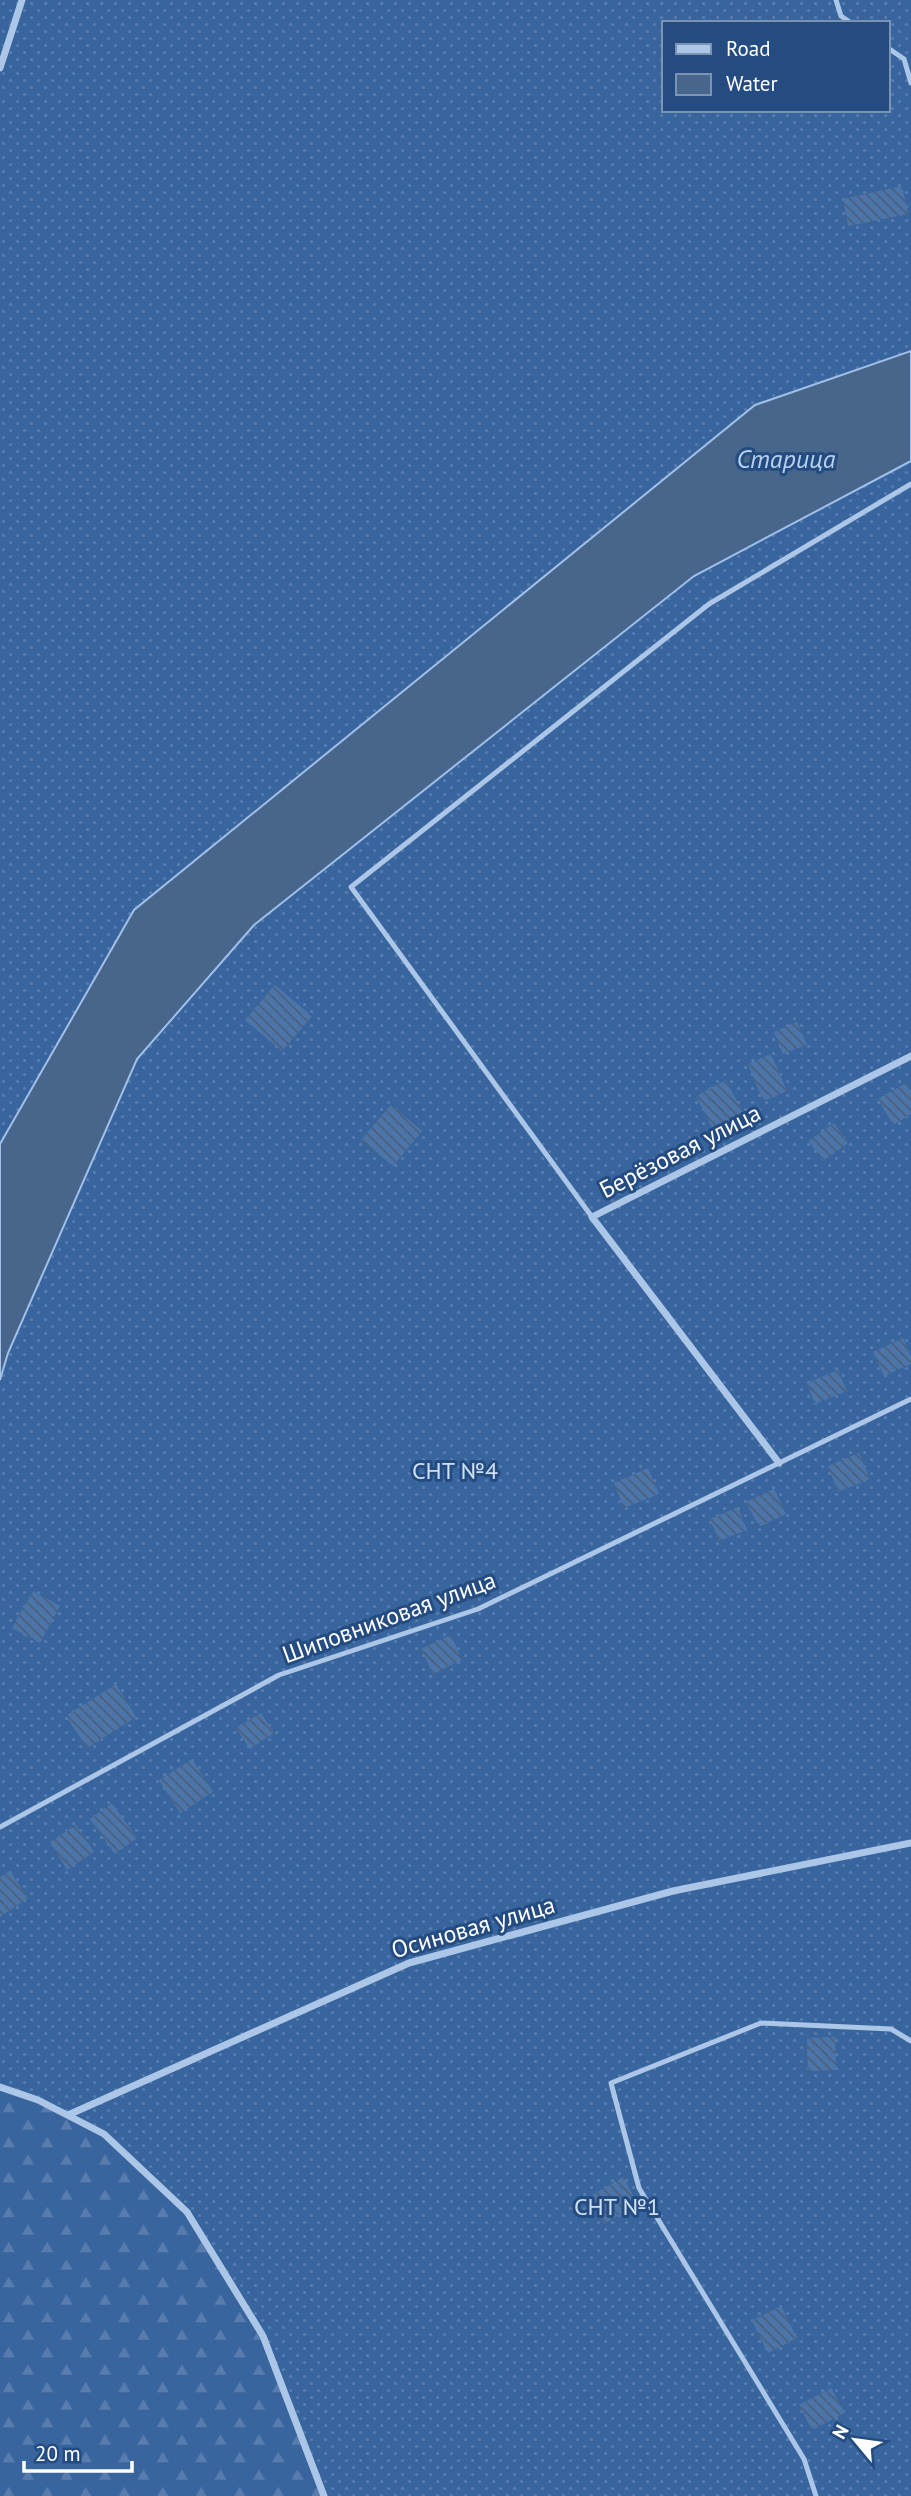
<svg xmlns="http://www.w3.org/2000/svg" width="911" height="2496" viewBox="0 0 911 2496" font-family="'PT Sans',sans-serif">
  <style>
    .forest { fill: url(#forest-firs) }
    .garden { fill: url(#garden-dots); fill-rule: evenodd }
    .water { fill: #48658b; stroke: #a0c0e8; stroke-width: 2 }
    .building { fill: url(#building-back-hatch) }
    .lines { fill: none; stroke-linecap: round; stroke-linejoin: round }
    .service { stroke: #abc6e7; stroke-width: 5 }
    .minor { stroke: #abc6e7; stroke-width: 7 }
    .labels { text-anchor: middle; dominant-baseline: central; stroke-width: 6; stroke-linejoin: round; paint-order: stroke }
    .street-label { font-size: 24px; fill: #fff; stroke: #244c81 }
    .park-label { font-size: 24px; fill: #cfe0f5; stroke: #244c81 }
    .water-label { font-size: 26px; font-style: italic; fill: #b7d0ee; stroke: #244c81 }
  </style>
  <defs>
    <pattern id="forest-firs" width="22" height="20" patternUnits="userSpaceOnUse" patternTransform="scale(1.75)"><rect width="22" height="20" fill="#39659f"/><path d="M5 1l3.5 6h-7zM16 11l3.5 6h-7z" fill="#577cad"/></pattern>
    <pattern id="garden-dots" width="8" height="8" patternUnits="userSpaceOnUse" patternTransform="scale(1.75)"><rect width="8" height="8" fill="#39659f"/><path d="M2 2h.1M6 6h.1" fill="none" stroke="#577cad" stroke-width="1.8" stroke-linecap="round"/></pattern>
    <pattern id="building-back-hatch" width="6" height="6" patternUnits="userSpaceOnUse" patternTransform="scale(1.75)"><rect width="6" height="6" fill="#4c75aa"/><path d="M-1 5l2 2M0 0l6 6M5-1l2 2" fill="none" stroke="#4c607b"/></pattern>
  </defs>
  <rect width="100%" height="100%" fill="#244c81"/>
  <!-- forest -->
  <path class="forest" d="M0 2087 38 2100 104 2134 187 2212 263 2336 324 2496H0Z"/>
  <!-- garden -->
  <path class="garden" d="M0 0H911V351L755 405 134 910 0 1144ZM664 23H888V110H664Z
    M911 461V2496H324L263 2336 187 2212 104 2134 38 2100 0 2087V1380L8 1353 137 1059 254 925 694 576Z"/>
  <!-- water -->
  <path class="water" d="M911 351V461L694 576 254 925 137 1059 8 1353 0 1380V1144L134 910 755 405Z"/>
  <!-- building -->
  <path class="building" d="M902 186 908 214 848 226 843 199Z
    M275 985 312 1016 282 1051 245 1020Z
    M797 1022 807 1045 783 1054 774 1032Z
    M771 1054 787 1091 763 1101 748 1064Z
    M726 1080 744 1115 714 1131 696 1096Z
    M906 1083 911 1090V1114L893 1125 878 1099Z
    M391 1105 422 1131 393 1166 361 1140Z
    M834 1123 848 1143 823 1161 809 1141Z
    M903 1338 911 1357V1364L884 1376 873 1352Z
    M838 1370 847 1391 815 1404 807 1383Z
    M859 1453 870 1479 838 1492 828 1466Z
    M648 1468 659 1494 624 1508 614 1483Z
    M774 1489 786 1514 759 1527 746 1502Z
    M738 1507 747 1530 719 1541 710 1519Z
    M33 1591 60 1606 40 1643 12 1628Z
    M451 1635 462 1660 433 1674 421 1649Z
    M116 1684 136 1717 87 1748 66 1716Z
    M261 1713 274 1733 250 1749 236 1728Z
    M192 1759 213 1792 180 1813 159 1780Z
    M112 1803 137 1838 115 1854 90 1819Z
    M76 1825 94 1852 67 1870 50 1842Z
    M10 1871 28 1898 0 1917V1877Z
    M835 2037 836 2070 808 2071 807 2038Z
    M623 2177 638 2204 604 2224 589 2197Z
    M781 2306 797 2338 768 2353 752 2321Z
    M831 2388 845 2413 812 2430 799 2405Z"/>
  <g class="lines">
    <!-- service -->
    <path class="service" d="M836 0 841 16 851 23
      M888 48 904 59 911 83
      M592 1217 351 887 709 604 911 484
      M0 1827 279 1675 478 1609 911 1399
      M816 2496 804 2459 639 2188 611 2083 761 2023 891 2029 911 2041"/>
    <!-- minor -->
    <path class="minor" d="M0 68 22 0
      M779 1463 592 1217 911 1056
      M0 2087 38 2100 104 2134 187 2212 263 2336 324 2496
      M68 2115 409 1963 673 1891 911 1843"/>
  </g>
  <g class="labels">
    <!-- street labels -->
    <g class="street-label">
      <text transform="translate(680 1151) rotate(-27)">Берёзовая улица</text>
      <text transform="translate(389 1617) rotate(-20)">Шиповниковая улица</text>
      <text transform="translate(473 1927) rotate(-16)">Осиновая улица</text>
    </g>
    <!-- park labels -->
    <g class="park-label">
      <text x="455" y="1470">СНТ №4</text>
      <text x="617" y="2206">СНТ №1</text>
    </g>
    <!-- water labels -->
    <g class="water-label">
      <text x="786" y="458">Старица</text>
    </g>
  </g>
  <!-- legend -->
  <rect x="662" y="21" width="228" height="91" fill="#244c81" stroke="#7c94b3" stroke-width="2"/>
  <rect x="676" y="44" width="35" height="10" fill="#abc6e7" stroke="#7c94b3" stroke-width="2"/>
  <text x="726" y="56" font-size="21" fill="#ffffff">Road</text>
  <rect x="676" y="74" width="35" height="21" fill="#48658b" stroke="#7c94b3" stroke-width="2"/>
  <text x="726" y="91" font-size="21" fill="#ffffff">Water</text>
  <!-- north arrow -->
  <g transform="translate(855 2440) rotate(299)" stroke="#244c81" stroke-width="5" paint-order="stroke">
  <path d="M0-5L12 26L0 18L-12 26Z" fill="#ffffff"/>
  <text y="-10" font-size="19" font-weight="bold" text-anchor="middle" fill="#ffffff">N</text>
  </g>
  <!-- scale -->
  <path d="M24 2461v10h108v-10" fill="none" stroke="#ffffff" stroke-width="3.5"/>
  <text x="35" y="2461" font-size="21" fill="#ffffff" stroke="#244c81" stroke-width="5" paint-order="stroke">20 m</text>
</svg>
